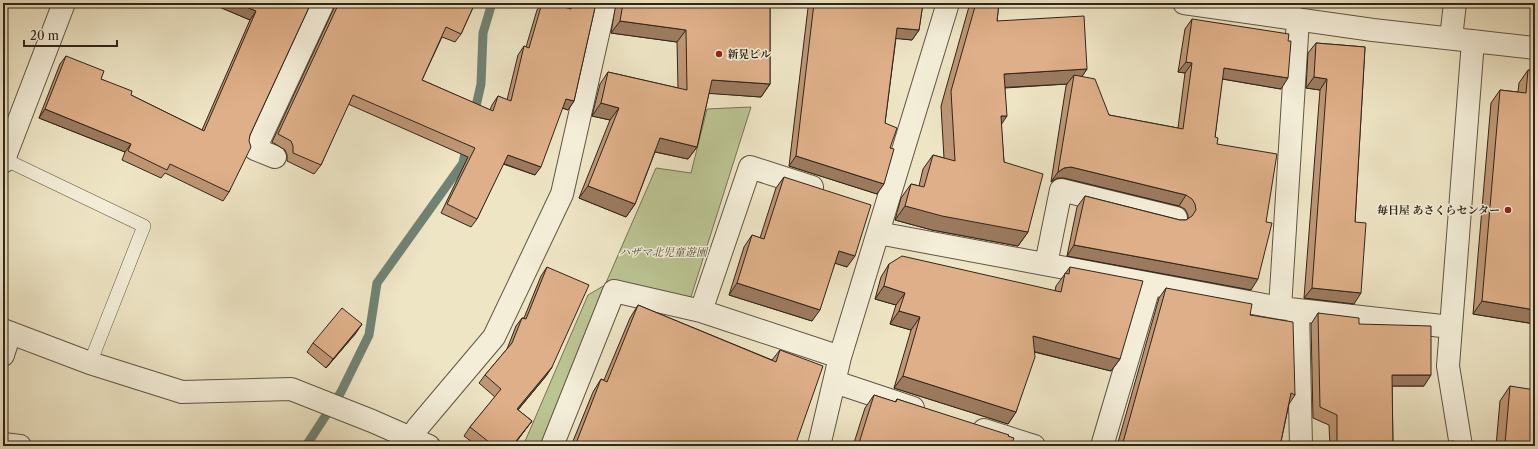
<svg xmlns="http://www.w3.org/2000/svg" width="1538" height="449" viewBox="0 0 1538 449" font-family="'Libre Caslon Text','Noto Serif JP',serif">
  <style>
    .green { fill: #bbc493; stroke: #767456 }
    .lines { fill: none; stroke-linecap: round; stroke-linejoin: round }
    .stream { stroke: #708273; stroke-width: 9 }
    .service-casing { stroke: #605544; stroke-width: 14 }
    .minor-casing { stroke: #605544; stroke-width: 24 }
    .service { stroke: #f4eed9; stroke-width: 13 }
    .minor { stroke: #f4eed9; stroke-width: 22 }
    .wall { fill: #bf9675; stroke: #312519 }
    .shaded-wall { fill: #9b7a5f; stroke: #312519 }
    .building { fill: #deaf88; stroke: #312519 }
    .poi-dot { fill: #8f2418; stroke: #f4eed9; stroke-width: 1.5 }
    .labels { text-anchor: middle; dominant-baseline: central; stroke-width: 3; stroke-linejoin: round; paint-order: stroke }
    .poi-label { font-size: 11px; font-weight: bold; fill: #312519; stroke: #f4eed9; text-anchor: start }
    .park-label { font-size: 11px; font-style: italic; fill: #544d38; stroke: #f4eed9 }
  </style>
  <rect width="100%" height="100%" fill="#eee5c5"/>
  <filter id="stains"><feTurbulence type="fractalNoise" baseFrequency=".005" numOctaves="4"/><feColorMatrix values="0 0 0 0 .2 0 0 0 0 .09 0 0 0 0 .02 0 0 0 .5 -.17"/></filter>
  <radialGradient id="worn" r=".72"><stop offset=".6" stop-color="#630" stop-opacity="0"/><stop offset="1" stop-color="#630" stop-opacity=".3"/></radialGradient>
  <!-- green -->
  <path class="green" d="M751 107 690 300 612 286 543 446H523L588 295 605 285 656 168 691 173 707 109Z"/>
  <g class="lines">
    <!-- stream -->
    <path class="stream" d="M474 115 481 84 483 33 492 3
      M306 446 341 392 369 335 377 283 463 163 467 143"/>
    <defs>
      <path id="service" d="M4 159 144 226 90 363"/>
      <path id="minor" d="M1184 3 1373 30 1535 48
        M1451 38 1455 3
        M275 157 255 149 323 3
        M3 162 64 3
        M878 233 1280 308 1451 327
        M1046 264 1061 190 1176 218
        M1280 308 1298 19
        M701 311 750 167 812 187
        M1298 311 1301 446
        M3 330 90 363 182 392 291 389 372 421 429 446
        M3 355 10 333
        M835 382 913 408
        M984 430 1034 446
        M411 438 418 427 494 337 562 194 605 3
        M3 444 20 446
        M552 446 614 291 701 311 840 357
        M819 446 840 357 948 3
        M1102 446 1150 284
        M1461 446 1448 366 1473 41"/>
    </defs>
    <!-- service casing -->
    <use href="#service" class="service-casing"/>
    <!-- minor casing -->
    <use href="#minor" class="minor-casing"/>
    <!-- service -->
    <use href="#service" class="service"/>
    <!-- minor -->
    <use href="#minor" class="minor"/>
  </g>
  <!-- wall -->
  <path class="wall" d="M210 3H311L250 135 229 192 223 201 165 173 161 178 122 160 125 152 39 118 60 64 66 56 101 79 131 95 202 130 250 20Z
    M335 3H475L461 34 455 42 442 37 422 80 490 110 492 105 498 96 507 100 518 55 524 46 526 47 537 10 542 3H549L567 8 569 3H596L574 101 568 110 562 108 535 175 503 164 477 219 471 227 441 213 468 157 348 104 321 165 314 174 287 161V155L285 150 272 142 334 8Z
    M616 3H770V84L761 97 709 93 697 147 688 159 655 152 635 204 626 217 579 198 610 120 592 116 600 84 608 72 678 88 677 42 611 33Z
    M811 3H859L884 6 885 3H923L919 30 912 40 896 38 885 123 890 148 877 194 789 166 808 8Z
    M970 3H999L997 21 1087 69 1082 76 1109 115 1178 128 1185 73 1178 72 1185 29 1192 19 1281 89 1222 79 1215 137 1217 144 1251 290 1067 256 1077 207 1085 196 1180 220H1186L1188 219V215L1185 209 1179 206 1064 178H1057L1051 182 1066 86 1067 84 1005 88 1001 125 1004 162 1028 232 1018 246 932 230 895 220 901 198 911 184 919 186 923 169 933 155 944 158 941 106Z
    M1316 43 1365 47 1355 222 1354 304 1304 298 1320 90 1306 88 1308 53Z
    M1528 70 1535 71V324L1473 314 1491 103 1500 90 1518 92 1519 83Z
    M784 177 847 267 835 263 812 321 729 295 744 247 752 235 760 238 776 188Z
    M889 264 1055 291 1056 286 1070 267 1120 359 1111 371 1034 352 1016 412 1008 424 894 388 911 330 890 324 896 305 875 299 881 277Z
    M547 267 552 367 546 376 518 410 532 421 513 446H477L464 436 470 427 495 397 479 383 485 375 507 349 516 326 522 318H524L541 276Z
    M1166 288 1250 315 1295 395 1289 404 1280 446H1117L1159 298Z
    M638 305 772 360 780 350 795 446H571L593 392 601 379 604 380 630 318Z
    M1318 313 1359 324 1424 386H1392L1393 446H1455H1330L1329 425 1313 418 1311 324Z
    M356 333 326 368 307 352 313 343Z
    M1510 386 1535 446H1496L1500 401Z
    M874 395 895 402 897 399 1008 436 1011 446H853L865 408Z"/>
  <!-- shaded-wall -->
  <path class="shaded-wall" d="M210 3H237L256 11 250 20Z
    M620 21 686 30 677 42 611 33Z
    M897 28 919 30 912 40 890 38Z
    M1186 62 1192 63 1185 73 1178 72Z
    M1224 68 1288 78 1281 89 1217 78Z
    M1087 69 1077 84 1074 75 1067 84 994 88 1004 74Z
    M1314 77 1327 79 1320 90 1306 88Z
    M712 80 770 84 761 97 703 93Z
    M566 99 574 101 568 110 560 107Z
    M601 103 619 108 610 120 592 116Z
    M45 109 131 144 125 152 39 118Z
    M1001 116H1007L997 131Z
    M660 138 697 147 688 159 651 151Z
    M508 155 541 167 535 175 502 163Z
    M796 156 884 184 877 194 789 166Z
    M1071 167 1186 195 1179 206 1064 178H1057L1051 182 1058 172 1064 168Z
    M588 186 635 204 626 217 579 198Z
    M905 206 1028 232 1018 246 932 230 895 220Z
    M1074 245 1258 279 1251 290 1067 256Z
    M839 251 855 256 847 267 831 262Z
    M737 283 820 310 812 321 729 295Z
    M884 286 905 293 896 305 875 299Z
    M1312 288 1361 293 1354 304 1304 298Z
    M1482 301 1535 310V324L1473 314Z
    M899 311 920 317 911 330 890 324Z
    M362 324 356 333 326 368 333 359Z
    M1033 336 1120 359 1111 371 1024 349Z
    M552 367 546 376 511 418 517 409Z
    M1392 375H1431L1424 386H1384Z
    M903 376 1016 412 1008 424 894 388Z
    M532 421 513 446H512Z
    M859 443 870 446H857Z
    M1505 444 1522 446H1504Z"/>
  <!-- building -->
  <path class="building" d="M237 3H311L250 135 249 141 251 147 229 192 170 164 167 170 128 151 131 144 45 109 66 56 104 71 101 79 132 91 131 95 204 131 256 11Z
    M339 3H475L461 34 446 27 422 80 493 111 498 96 511 101 524 46 529 48 542 3H549L571 9 572 3H596L574 101 566 99 541 167 508 155 477 219 447 204 475 148 353 95 321 165 293 153V146L291 141 278 134Z
    M623 3H770V84L712 80 697 147 660 138 635 204 588 186 619 108 601 103 608 72 687 90 686 30 620 21Z
    M814 3H859L890 7V3H923L919 30 897 28 885 123 897 128 890 148 894 149 884 184 796 156Z
    M976 3H999L997 21 1084 16 1087 69 1004 74 1007 116H1001L1004 162 1043 174 1028 232 942 216 905 206 911 184 924 187 933 155 955 161 951 91Z
    M1192 19 1289 34 1288 41H1291L1288 78 1224 68 1215 137 1218 138 1217 144 1277 154 1266 222 1272 223 1258 279 1074 245 1085 196 1180 220H1186L1192 216 1196 210 1195 204 1192 199 1186 195 1071 167 1064 168 1058 172 1074 75 1095 79 1109 115 1183 129 1192 63 1186 62Z
    M1316 43 1365 47 1355 222 1366 223 1361 293 1312 288 1327 79 1314 77Z
    M1528 70 1535 71V310L1482 301 1500 90 1526 93Z
    M784 177 871 205 855 256 839 251 820 310 737 283 752 235 764 239Z
    M902 256 1061 292 1065 273 1069 274 1070 267 1143 281 1120 359 1033 336 1035 357 1016 412 903 376 920 317 899 311 905 293 884 286 889 264Z
    M547 267 589 285 552 367 517 409 532 421 512 446H494L470 427 501 389 485 375 512 343 522 318 526 319Z
    M1166 288 1252 304 1250 315 1293 322 1295 395 1291 393 1280 446H1122Z
    M638 305 776 362 780 350 823 366 795 446H575L601 379 607 382Z
    M342 308 362 324 333 359 313 343Z
    M1318 313 1359 318V324L1431 326V375H1392L1393 446 1454 441 1455 446H1337V415L1320 407Z
    M1510 386 1535 390V446H1522L1505 444Z
    M874 395 896 402 897 399 1009 435 1008 436 1014 438 1011 446H870L859 443Z"/>
  <!-- markers -->
  <g class="poi-dot">
    <circle cx="719" cy="54" r="4"/>
    <circle cx="1508" cy="210" r="4"/>
  </g>
  <g class="labels">
    <!-- poi labels -->
    <g class="poi-label">
      <text x="727" y="54">新晃ビル</text>
      <text x="1500" y="210" text-anchor="end">毎日屋 あさくらセンター</text>
    </g>
    <!-- park labels -->
    <g class="park-label">
      <text x="663" y="252">ハザマ北児童遊園</text>
    </g>
  </g>
  <!-- margin -->
  <rect width="1538" height="449" fill="none" stroke="#eee5c5" stroke-width="16"/>
  <rect x="4" y="4" width="1530" height="441" fill="none" stroke="#312519" stroke-width="2"/>
  <rect x="8" y="8" width="1522" height="433" fill="none" stroke="#312519"/>
  <!-- scale -->
  <path d="M24 40v6h93v-6" fill="none" stroke="#312519" stroke-width="2"/>
  <text x="30" y="40" font-size="12" fill="#312519" stroke="#f4eed9" stroke-width="3" paint-order="stroke">20 m</text>
  <rect width="100%" height="100%" filter="url(#stains)"/>
  <rect width="100%" height="100%" fill="url(#worn)"/>
</svg>
